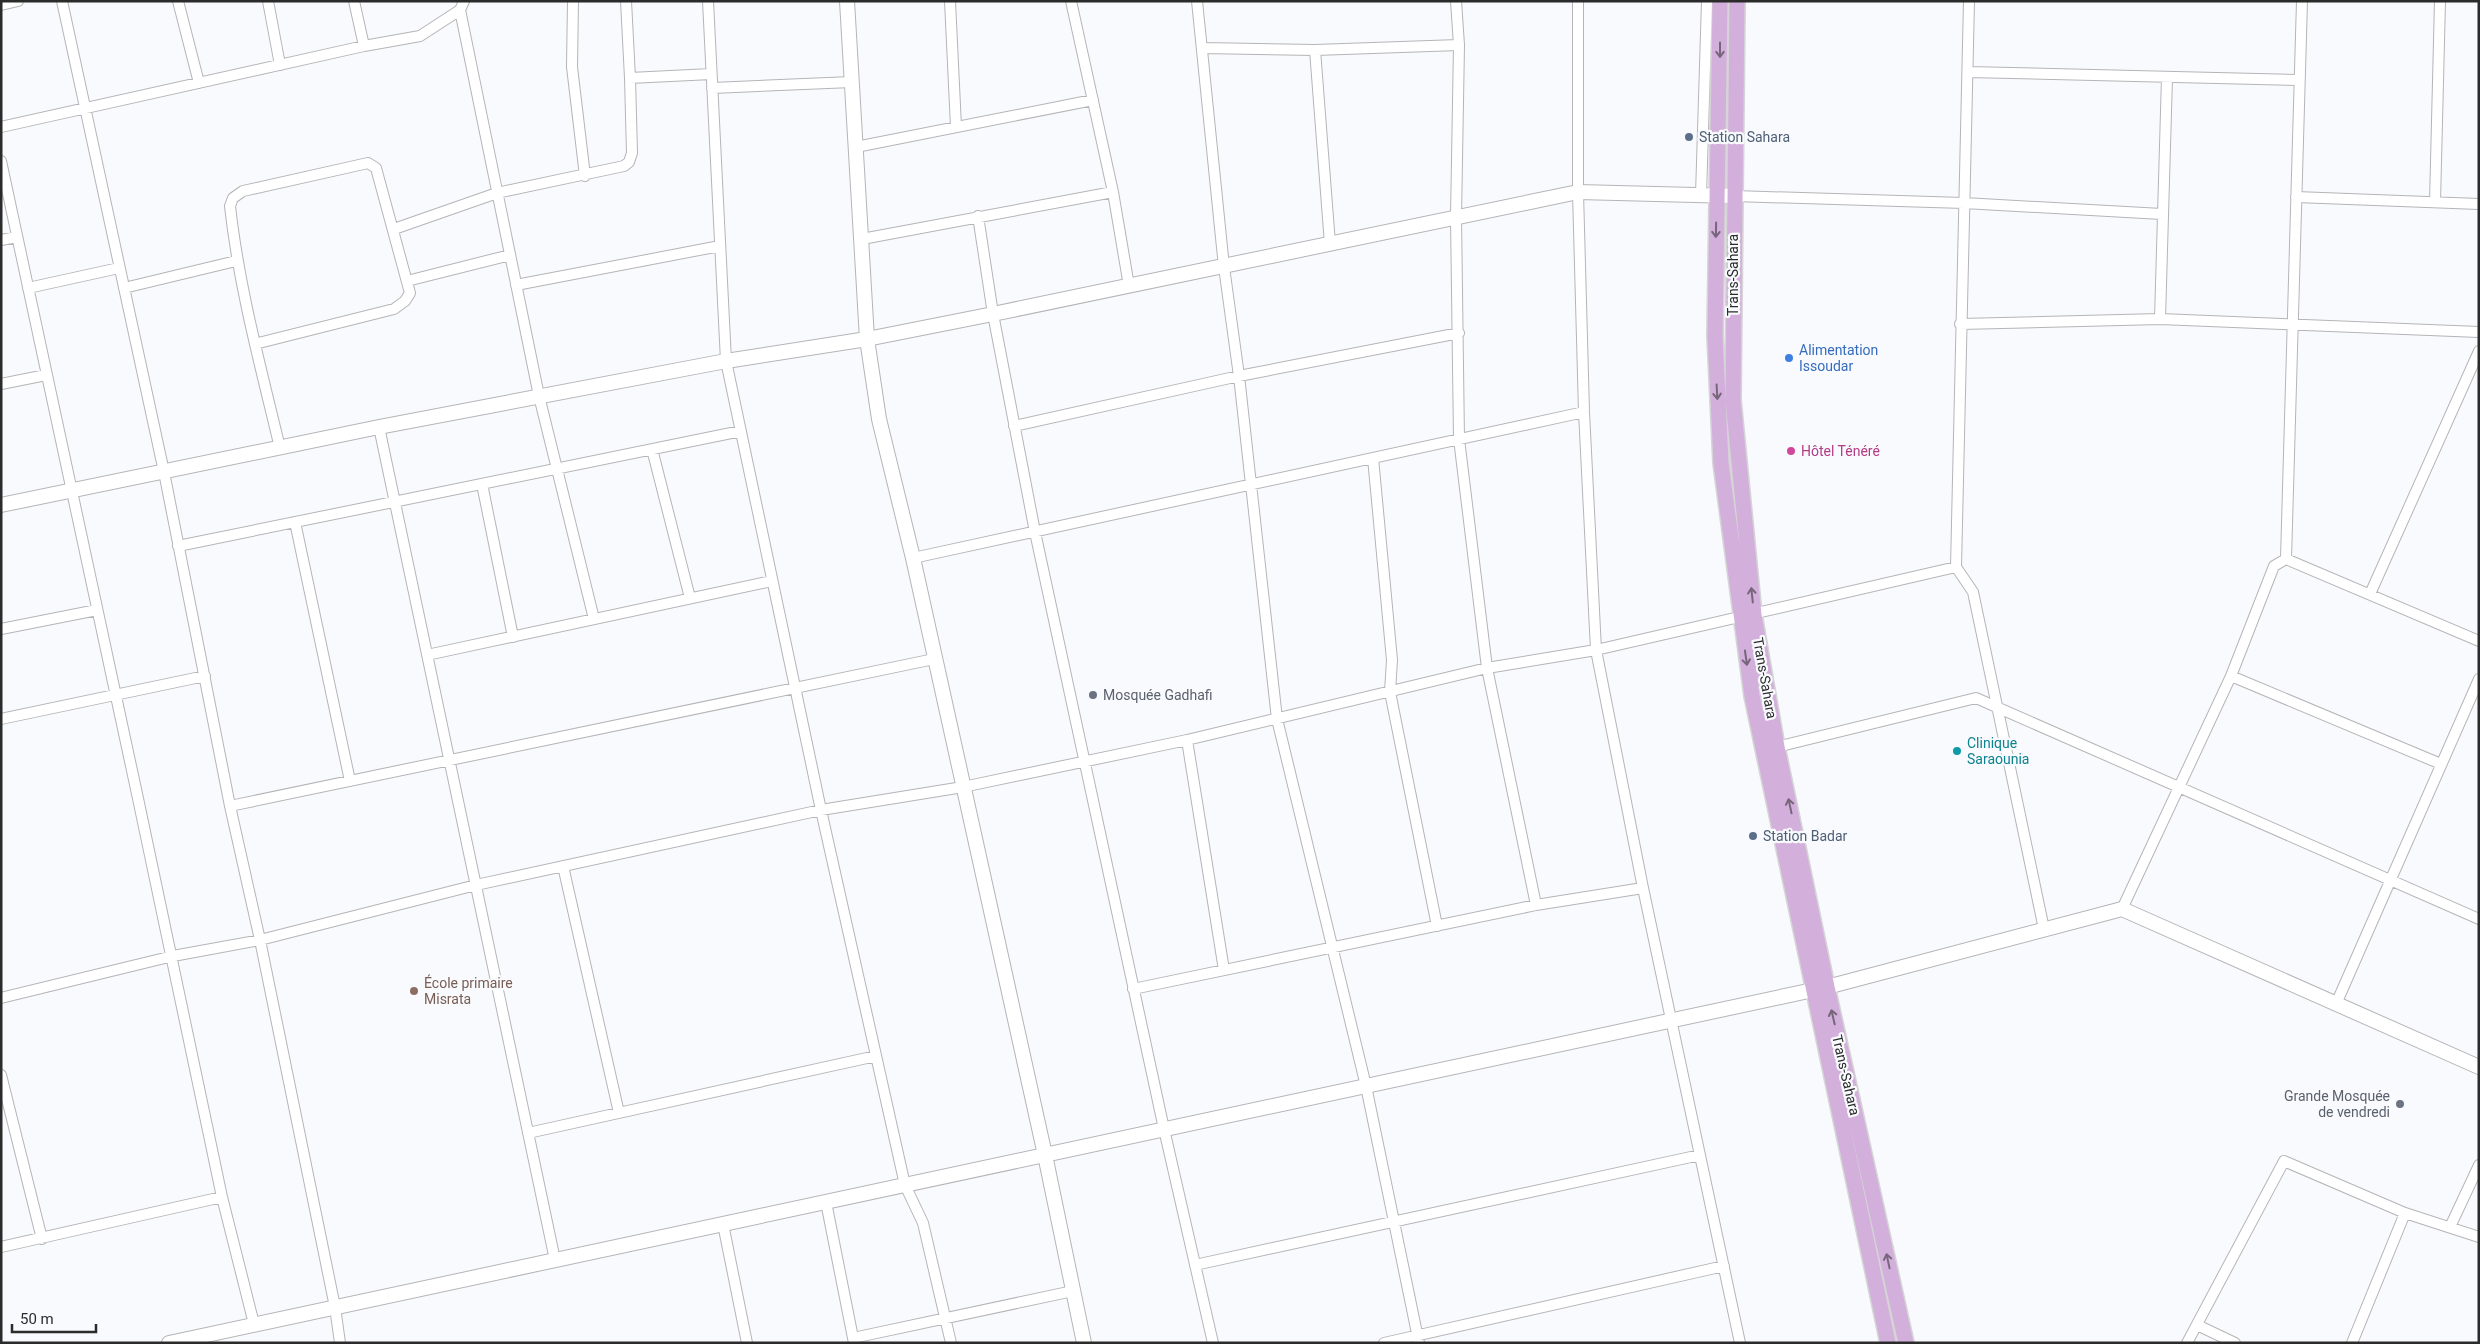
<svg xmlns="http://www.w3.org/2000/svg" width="2480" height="1344" viewBox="0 0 2480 1344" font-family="Roboto,sans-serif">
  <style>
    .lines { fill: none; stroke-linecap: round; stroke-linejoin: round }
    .street-casing { stroke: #b5b5b8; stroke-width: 12 }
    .secondary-casing { stroke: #b5b5b8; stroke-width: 16 }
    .primary-casing { stroke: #d5d5d5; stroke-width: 18 }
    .street { stroke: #fff; stroke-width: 10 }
    .secondary { stroke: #fff; stroke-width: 14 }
    .primary { stroke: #d3afdc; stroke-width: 15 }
    .oneway { stroke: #77667b }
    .service-dot { fill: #5c6f8a; stroke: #f9fafd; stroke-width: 2 }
    .shop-dot { fill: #3f7fe0; stroke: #f9fafd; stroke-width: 2 }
    .hotel-dot { fill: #d1479c; stroke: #f9fafd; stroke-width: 2 }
    .worship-dot { fill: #6b7280; stroke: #f9fafd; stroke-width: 2 }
    .culture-dot { fill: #0f9aa8; stroke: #f9fafd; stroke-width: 2 }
    .education-dot { fill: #8d6e63; stroke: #f9fafd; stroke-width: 2 }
    .labels { text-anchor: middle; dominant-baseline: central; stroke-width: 4.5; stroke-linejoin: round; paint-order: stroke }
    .service-label { font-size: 14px; fill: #4e5e75; stroke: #f9fafd; text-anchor: start }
    .street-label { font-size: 14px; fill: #2b2b2c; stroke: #f9fafd }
    .shop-label { font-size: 14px; fill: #366cbe; stroke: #f9fafd; text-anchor: start }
    .hotel-label { font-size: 14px; fill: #b23c85; stroke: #f9fafd; text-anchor: start }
    .worship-label { font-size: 14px; fill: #5b616d; stroke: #f9fafd; text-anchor: start }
    .culture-label { font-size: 14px; fill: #0d838f; stroke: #f9fafd; text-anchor: start }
    .education-label { font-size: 14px; fill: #785e54; stroke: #f9fafd; text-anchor: start }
  </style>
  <rect width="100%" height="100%" fill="#f9fafd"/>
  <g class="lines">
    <defs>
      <path id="street" d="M62 1 164 472 230 806 260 940 335 1307 340 1343
        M178 1 199 83
        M268 1 280 65
        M354 1 364 46
        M464 1 460 10 539 396 594 619
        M573 1 572 67 585 176
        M626 1 630 78
        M708 1 726 361 821 810 905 1185 923 1223 951 1343
        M950 1 956 127
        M1071 1 1113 192 1129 286
        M1197 1 1224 267 1239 376 1277 719 1366 1086 1419 1343
        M1456 1 1459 45 1456 217 1459 439 1487 668 1536 905
        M1578 1V192L1584 412 1596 650 1643 888 1740 1343
        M1969 1 1956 567 1973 592 2044 929
        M1 5 18 1
        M1203 48 1315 50 1459 45
        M1315 50 1330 244
        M1968 72 2299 80
        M712 88 852 82
        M1 127 364 46 420 36 460 10
        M856 147 1093 100
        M1 161C74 507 151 851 222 1197
        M1701 195 1707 1
        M1734 196 1964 203 2162 214
        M2296 197 2479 204
        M2435 202 2440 1
        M978 216 993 314 1035 532 1164 1129 1213 1343
        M394 229 497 193 624 166 629 162 632 153 630 78 711 74
        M862 239 1113 192
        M1 240 17 237
        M407 281 510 255
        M516 285 720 246
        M28 288 119 268
        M124 288 236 261
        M2160 319 2167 77
        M1960 324 2160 319 2479 332
        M255 344 394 309 405 301 410 293 376 168 368 163 243 191 233 198 230 206C239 288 261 368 280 448
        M1 384 46 375
        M1014 426 1239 376 1459 333
        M379 427 555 1260
        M652 449 690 598
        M1373 458 1392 660 1390 692 1437 926
        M482 484 513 637
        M295 522 350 781
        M178 546 741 431
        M913 558 1584 412
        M2286 559 2302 1
        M2286 559 2479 641
        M2370 594 2479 351
        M1 629 97 610
        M427 655 772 581
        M2231 676 2441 764
        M1 719 205 676
        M1187 740 1224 970
        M1777 747 1976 698 2479 919
        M230 806 934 659
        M563 866 619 1113
        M2122 909 2231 676 2274 566 2286 559
        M1133 989 1536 905 1643 888
        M1 998 173 956 260 940 476 885 821 810 963 787 1187 740 1487 668 1596 650 1956 567
        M2336 1004 2479 679
        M1 1075 42 1239
        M528 1133 876 1056
        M826 1202 854 1343
        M723 1224 747 1343
        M2450 1227 2479 1165
        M1 1247 222 1197 254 1324
        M1195 1265 1700 1155
        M2197 1325 2235 1343
        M853 1338 1073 1291
        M1384 1343 1724 1266
        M2187 1343 2284 1161 2405 1213 2479 1237
        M2352 1343 2405 1213"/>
      <path id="secondary" d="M847 1 867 339 879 419 913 558 1045 1155 1084 1343
        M1 505 379 427 726 361 867 339 993 314 1578 192 1734 196
        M169 1343 1827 987 2122 909 2479 1067"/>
      <path id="primary" d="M1720 1 1715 336 1721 463 1752 696 1888 1343
        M1737 1 1733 400 1754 615 1777 747 1827 987 1906 1343"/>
    </defs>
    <!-- street casing -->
    <use href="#street" class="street-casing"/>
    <!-- secondary casing -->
    <use href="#secondary" class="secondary-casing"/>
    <!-- primary casing -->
    <use href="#primary" class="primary-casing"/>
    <!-- street -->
    <use href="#street" class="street"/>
    <!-- secondary -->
    <use href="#secondary" class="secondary"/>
    <!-- primary -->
    <use href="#primary" class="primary"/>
  </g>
  <!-- one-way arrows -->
  <defs><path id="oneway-shaft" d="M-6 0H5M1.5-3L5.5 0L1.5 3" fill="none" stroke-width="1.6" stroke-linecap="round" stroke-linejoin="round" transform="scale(1.25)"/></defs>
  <g class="oneway">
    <use href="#oneway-shaft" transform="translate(1720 50) rotate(90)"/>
    <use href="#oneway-shaft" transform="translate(1716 230) rotate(91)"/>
    <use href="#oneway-shaft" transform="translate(1717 392) rotate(87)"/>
    <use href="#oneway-shaft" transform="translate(1752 595) rotate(-96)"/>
    <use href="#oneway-shaft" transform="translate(1746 658) rotate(82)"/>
    <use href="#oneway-shaft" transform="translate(1790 806) rotate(-102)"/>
    <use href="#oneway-shaft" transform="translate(1833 1017) rotate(-103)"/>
    <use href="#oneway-shaft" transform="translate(1888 1261) rotate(-102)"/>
  </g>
  <!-- markers -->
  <g class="service-dot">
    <circle cx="1689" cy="137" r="5"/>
    <circle cx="1753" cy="836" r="5"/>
  </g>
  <circle class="shop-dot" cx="1789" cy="358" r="5"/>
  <circle class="hotel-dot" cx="1791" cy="451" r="5"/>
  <g class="worship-dot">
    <circle cx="1093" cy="695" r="5"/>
    <circle cx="2400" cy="1104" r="5"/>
  </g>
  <circle class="culture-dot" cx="1957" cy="751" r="5"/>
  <circle class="education-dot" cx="414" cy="991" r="5"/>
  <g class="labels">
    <!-- service labels -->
    <g class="service-label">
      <text x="1699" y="137">Station Sahara</text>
      <text x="1763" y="836">Station Badar</text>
    </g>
    <!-- street labels -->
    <g class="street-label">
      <text transform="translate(1733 275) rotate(-90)">Trans-Sahara</text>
      <text transform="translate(1765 678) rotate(80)">Trans-Sahara</text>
      <text transform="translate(1846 1075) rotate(77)">Trans-Sahara</text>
    </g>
    <!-- shop labels -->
    <g class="shop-label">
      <text x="1799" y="350">Alimentation<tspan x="1799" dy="16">Issoudar</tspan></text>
    </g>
    <!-- hotel labels -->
    <g class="hotel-label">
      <text x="1801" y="451">Hôtel Ténéré</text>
    </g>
    <!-- worship labels -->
    <g class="worship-label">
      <text x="1103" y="695">Mosquée Gadhafi</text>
      <text x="2390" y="1096" text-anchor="end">Grande Mosquée<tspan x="2390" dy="16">de vendredi</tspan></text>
    </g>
    <!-- culture labels -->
    <g class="culture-label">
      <text x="1967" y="743">Clinique<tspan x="1967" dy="16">Saraounia</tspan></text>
    </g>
    <!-- education labels -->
    <g class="education-label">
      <text x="424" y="983">École primaire<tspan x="424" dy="16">Misrata</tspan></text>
    </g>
  </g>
  <!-- border -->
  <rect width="2480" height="1344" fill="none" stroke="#2b2b2c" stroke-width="5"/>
  <!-- scale -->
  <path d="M12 1324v8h84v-8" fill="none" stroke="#2b2b2c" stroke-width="2.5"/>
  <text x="20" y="1324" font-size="15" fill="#2b2b2c" stroke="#f9fafd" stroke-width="4" paint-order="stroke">50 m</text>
</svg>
